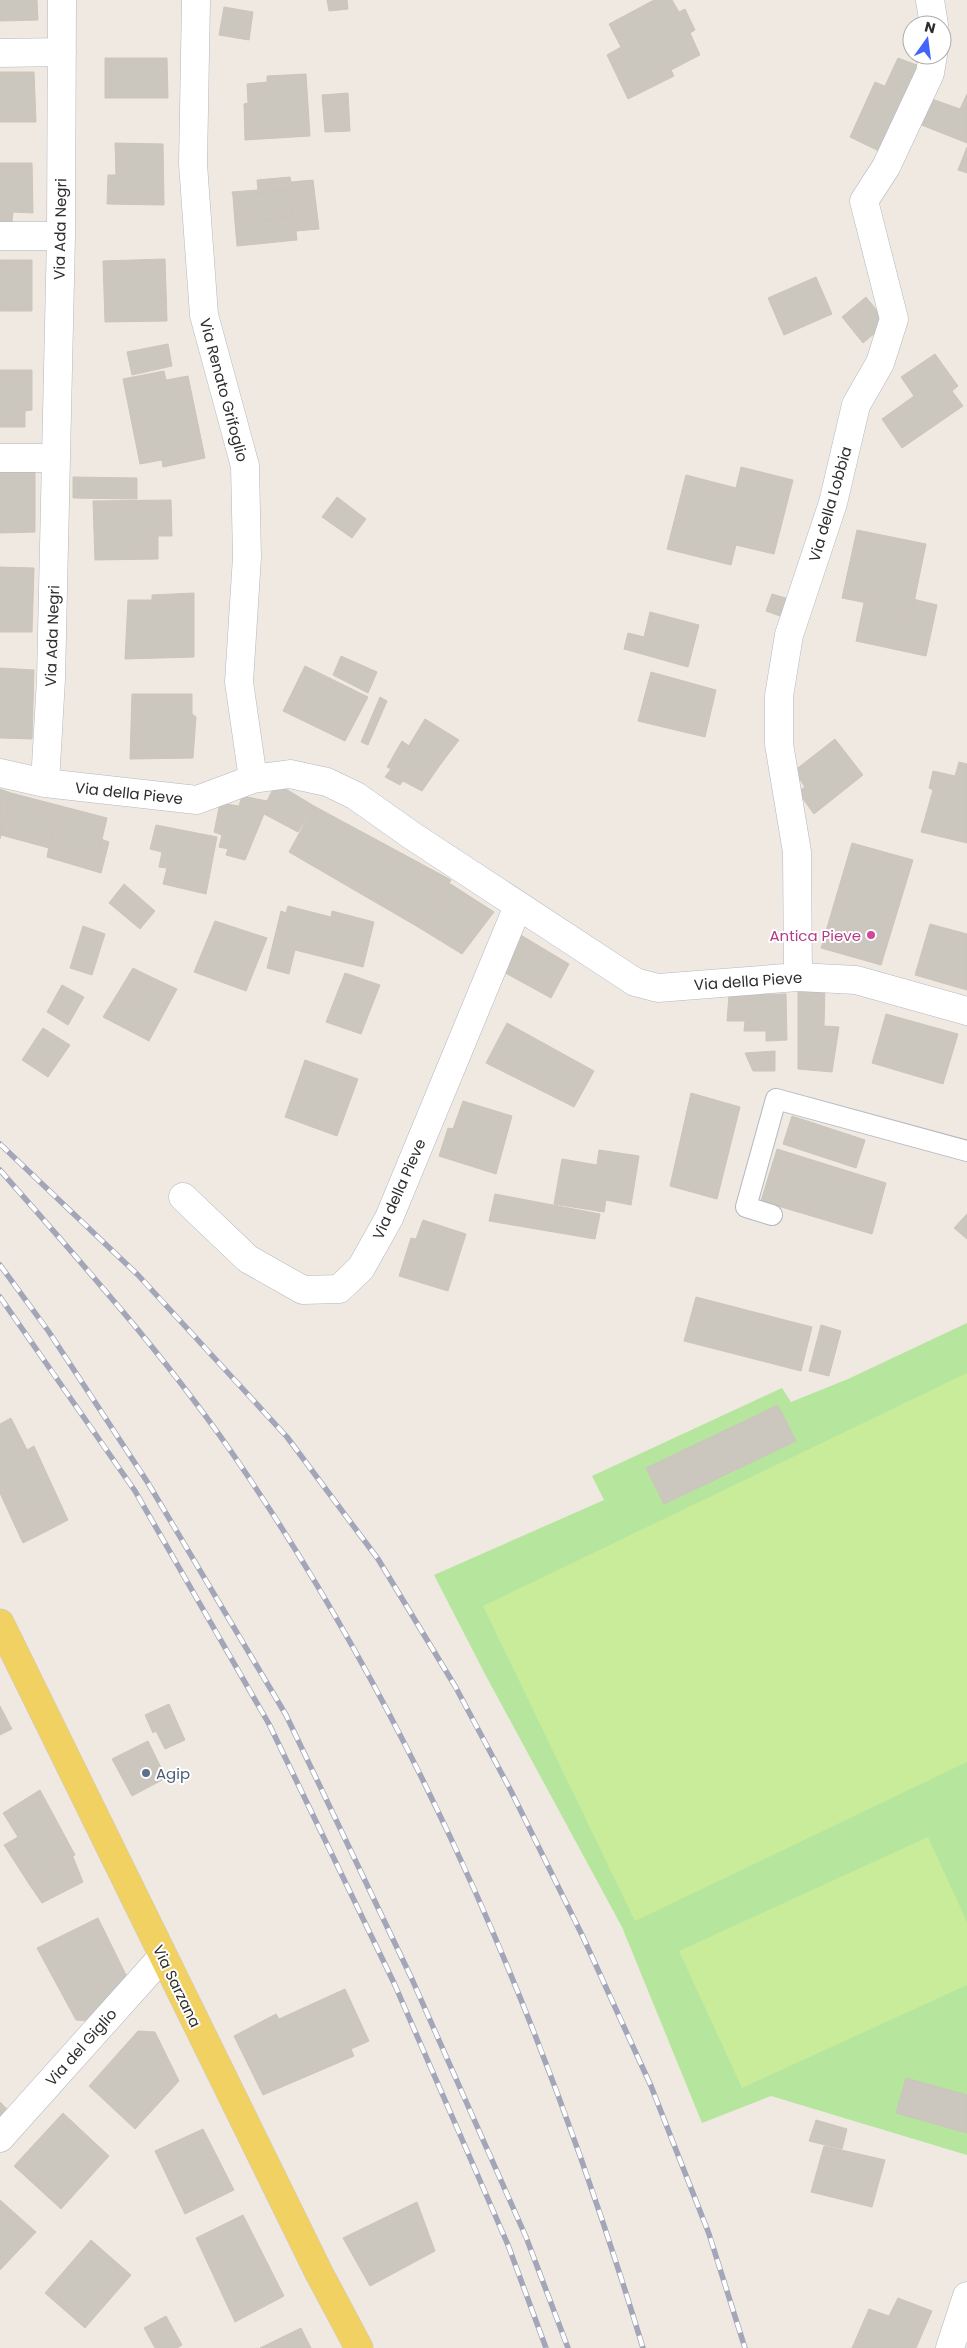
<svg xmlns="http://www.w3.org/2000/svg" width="967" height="2348" viewBox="0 0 967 2348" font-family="Poppins,sans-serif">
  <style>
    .green { fill: #b6e59e }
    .pitch { fill: #c9ec9a }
    .building { fill: #cbc7bf; stroke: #cbc5ba }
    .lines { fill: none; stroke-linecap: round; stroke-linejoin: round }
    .service-casing { stroke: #b4b7c1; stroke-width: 22 }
    .minor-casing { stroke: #b4b7c1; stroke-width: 29 }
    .primary-casing { stroke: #c9c9c9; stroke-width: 29 }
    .service { stroke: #fff; stroke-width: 20 }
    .minor { stroke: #fff; stroke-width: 28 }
    .primary { stroke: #f2d163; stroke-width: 28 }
    .rail-casing { stroke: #a3a6b8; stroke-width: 5.5 }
    .rail { stroke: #fff; stroke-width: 4; stroke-dasharray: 11; stroke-linecap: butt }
    .hotel-dot { fill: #d1479c; stroke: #fff; stroke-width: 2 }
    .service-dot { fill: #5c6f8a; stroke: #fff; stroke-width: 2 }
    .labels { text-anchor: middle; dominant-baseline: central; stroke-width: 4; stroke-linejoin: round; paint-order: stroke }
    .street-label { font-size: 15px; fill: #2e2e2e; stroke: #fff }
    .hotel-label { font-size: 15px; fill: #b23c85; stroke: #fff; text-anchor: end }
    .service-label { font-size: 15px; fill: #4e5e75; stroke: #fff; text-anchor: start }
  </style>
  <rect width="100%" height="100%" fill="#efe9e1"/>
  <!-- green -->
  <path class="green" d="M967 1323V2155L771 2096 702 2123 622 1927 486 1676 434 1575 604 1500 592 1476 782 1388 791 1402 848 1379Z"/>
  <!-- pitch -->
  <path class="pitch" d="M967 1373V1762L635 1921 483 1606Z
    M928 1837 967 1922V1985L742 2088 679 1951Z"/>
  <!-- building -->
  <path class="building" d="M0 0H37L38 20 0 21Z
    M327 0H347L348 9 329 11Z
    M654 0H672L679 12 685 9 695 30 690 33 700 55 671 70 674 76 628 99 607 55 621 47 609 24Z
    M224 7 253 12 249 40 219 35Z
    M105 58H167L168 98H105Z
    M898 58 925 68 911 97 885 86Z
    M0 72H34L36 122H0Z
    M306 74 310 136 245 140 244 104 248 103 247 84 267 82V76Z
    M875 82 911 97 885 154 850 137Z
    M348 93 350 131 325 132 322 95Z
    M967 94V143L919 124 929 98 960 109Z
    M115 143 163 144 164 205 107 204 108 175H116Z
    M967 147V173L958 170Z
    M0 163H32L33 213 13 212 12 222H0Z
    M290 177 291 182 313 180 319 229 296 231 297 240 237 246 235 223 293 217 289 190 233 196 232 192 258 190 257 180Z
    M289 190 293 217 235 223 233 196Z
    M165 259 167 321 105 322 103 261Z
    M0 260H32V311H0Z
    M816 277 832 314 784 335 768 298Z
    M866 297 887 323 863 343 842 317Z
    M168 344 172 366 132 375 127 352Z
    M935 354 958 386 952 391 963 406 902 448 882 419 914 396 901 377Z
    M0 370H32V410L25 411V427H0Z
    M164 371 166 380 188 376 205 458 163 467 162 460 140 464 123 379Z
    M741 467 793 480 774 554 736 545 731 565 667 549 686 475 736 488Z
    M0 470H35V532L0 533Z
    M73 477 137 478V499L73 498Z
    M337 497 366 519 352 538 322 517Z
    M171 500 172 536H158V559L95 560 93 501Z
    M857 530 926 544 912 612 842 598Z
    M0 567 34 568 32 632H0Z
    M194 593V657L125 659 128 600H152V595Z
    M772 594 789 599 783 617 766 611Z
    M913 599 937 605 926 656 856 641 864 603 912 612Z
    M650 612 699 625 688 667 624 649 628 633 644 637Z
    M341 656 377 672 368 693 333 675Z
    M305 666 368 697 345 741 283 711Z
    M0 668 34 670 32 739 0 738Z
    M651 672 716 690 705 737 638 721Z
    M132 694H192V714L196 717 193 758 130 759Z
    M380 697 387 701 368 745 361 742Z
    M425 719 459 740 440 765 408 747Z
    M835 739 863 775 814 814 798 792 805 787 794 771Z
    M402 741 409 746 408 747 440 765 422 791 403 781 400 785 385 777 391 769 387 767Z
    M959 762 967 764V843L921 832 933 790 929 788 933 771 955 776Z
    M276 783 314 806 298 832 264 814 245 860 226 855 228 849 219 847 222 835 214 832 220 803 239 806 242 796 267 801Z
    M0 789 11 793 0 839Z
    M11 793 61 806 49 848 1 835Z
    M61 806 107 818 97 860 49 846Z
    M314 806 451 880 418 927 289 852Z
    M156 825 217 837 206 894 163 884 167 868 159 867 162 852 150 849Z
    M101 839 109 842 101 873 47 857 49 846 97 860Z
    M852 843 913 860 881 965 821 948Z
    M449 883 494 912 462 954 418 927Z
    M124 884 155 911 140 929 109 903Z
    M288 906 331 917 332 911 374 922 363 967 295 950 289 974 267 968 281 911 286 913Z
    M215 921 267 938 246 991 194 972Z
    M930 924 967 934V990L915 975Z
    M83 926 105 934 92 975 70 968Z
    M519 934 569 964 551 998 500 970Z
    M133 968 149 976 132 1008 116 996Z
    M345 973 380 985 361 1034 326 1022Z
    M149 976 177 989 149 1041 103 1017 116 996 132 1008Z
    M62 985 84 997 68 1025 47 1012Z
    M798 989H825L824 1026 839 1027 832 1072 798 1069Z
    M786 994 787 1040 766 1041V1031H744L745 1021H727L729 995Z
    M886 1014 958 1034 943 1084 872 1063Z
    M507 1023 594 1071 574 1107 486 1063Z
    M43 1028 70 1045 48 1077 22 1060Z
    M775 1051V1071H753L745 1053Z
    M305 1060 358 1079 337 1136 285 1117Z
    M691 1093 740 1107 717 1199 670 1186Z
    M463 1101 512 1116 496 1174 439 1156 448 1128 453 1129Z
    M792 1116 865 1140 856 1168 783 1144Z
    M777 1149 886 1183 872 1234 761 1201Z
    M599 1150 639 1156 631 1205 606 1200 604 1212 554 1204 562 1159 597 1165Z
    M495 1194 600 1214 595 1239 489 1221Z
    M967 1214V1239L954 1228Z
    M423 1220 466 1234 448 1291 399 1276 411 1238 416 1239Z
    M696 1297 812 1327 801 1371 684 1341Z
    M821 1325 841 1331 829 1376 809 1371Z
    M778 1405 796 1441 664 1504 646 1468Z
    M11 1418 27 1450 34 1446 68 1520 45 1532 33 1504 10 1515 0 1493V1424Z
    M33 1504 45 1532 23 1543 10 1515Z
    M169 1704 185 1740 165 1749 156 1731 153 1733 145 1715Z
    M0 1706 12 1729 0 1735Z
    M148 1741 166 1778 132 1796 112 1759Z
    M40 1790 75 1855 29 1884 4 1845 18 1837 3 1813Z
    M73 1857 83 1882 42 1903 29 1884Z
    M98 1918 128 1979 90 2021 76 2020 37 1948Z
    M345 1989 369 2041 351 2049 354 2056 263 2095 234 2036 276 2014 279 2019Z
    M138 2031 155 2032 179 2081 135 2129 89 2086Z
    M906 2078 967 2095V2133L896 2113Z
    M0 2102 11 2113 0 2124Z
    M63 2113 109 2156 61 2209 14 2166Z
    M816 2120 847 2129 842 2149 809 2141Z
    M203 2129 234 2190 185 2214 155 2151Z
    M824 2146 885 2160 872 2207 811 2192Z
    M0 2200 36 2232 0 2270Z
    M417 2202 435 2251 370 2286 343 2238Z
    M243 2215 284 2296 235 2322 196 2238Z
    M91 2240 131 2275 85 2328 45 2293Z
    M898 2298 932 2311 916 2348H852L869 2309 889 2316Z
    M166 2316 182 2345 177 2348H155L144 2328Z
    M301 2328 311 2348H260Z"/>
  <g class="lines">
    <defs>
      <path id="service" d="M772 1215 746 1207 776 1099 967 1151"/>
      <path id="minor" d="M196 0 193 164 204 315 245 466 247 557 239 682 253 779
        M930 0 934 25
        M0 53 62 52
        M0 236H61
        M0 458H56
        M0 773 45 783 197 800 253 779 290 774 327 782 356 796 411 835 635 982 658 988 798 977 856 980 967 1011
        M45 783 51 679 61 236 62 0
        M798 977 797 852 779 744V696L789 635 833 503 856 405 880 363 894 319 864 201 886 167 930 73 933 55
        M183 1197 248 1259 303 1290 339 1289 361 1268 389 1218 518 906
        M0 2138 163 1956
        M950 2348 967 2296"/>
      <path id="primary" d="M0 1623 319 2273 359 2348"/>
    </defs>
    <!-- service casing -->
    <use href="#service" class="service-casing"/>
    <!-- minor casing -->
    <use href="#minor" class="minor-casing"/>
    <!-- primary casing -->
    <use href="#primary" class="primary-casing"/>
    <!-- service -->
    <use href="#service" class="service"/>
    <!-- minor -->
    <use href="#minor" class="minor"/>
    <!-- primary -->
    <use href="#primary" class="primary"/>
    <defs>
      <path id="rail" d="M0 1144 138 1275 287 1437 378 1559 455 1686 511 1791 583 1937 651 2086 709 2234 745 2348
        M0 1170C84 1266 169 1360 241 1466 423 1734 549 2038 643 2348
        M0 1265 49 1332 148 1483 286 1715 411 1977 526 2237 568 2348
        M0 1297 135 1491 269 1724 394 1983 508 2245 546 2348"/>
    </defs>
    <!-- rail casing -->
    <use href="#rail" class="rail-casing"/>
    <!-- rail -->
    <use href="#rail" class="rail"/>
  </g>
  <!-- markers -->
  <circle class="hotel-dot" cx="871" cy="935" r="5"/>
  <circle class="service-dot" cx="146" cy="1773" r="5"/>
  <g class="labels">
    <!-- street labels -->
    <g class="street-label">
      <text transform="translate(60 229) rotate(-89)">Via Ada Negri</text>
      <text transform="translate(224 390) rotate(75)">Via Renato Grifoglio</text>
      <text transform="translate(830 504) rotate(-74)">Via della Lobbia</text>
      <text transform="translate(52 636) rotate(-88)">Via Ada Negri</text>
      <text transform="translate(129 793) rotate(6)">Via della Pieve</text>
      <text transform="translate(748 981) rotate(-4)">Via della Pieve</text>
      <text transform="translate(399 1189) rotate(-66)">Via della Pieve</text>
      <text transform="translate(177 1986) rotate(64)">Via Sarzana</text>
      <text transform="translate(81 2047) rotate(-48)">Via del Giglio</text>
    </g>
    <!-- hotel labels -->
    <g class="hotel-label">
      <text x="861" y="935">Antica Pieve</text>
    </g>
    <!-- service labels -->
    <g class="service-label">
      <text x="156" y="1773">Agip</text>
    </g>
  </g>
  <!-- north arrow -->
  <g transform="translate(927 40) rotate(14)"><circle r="24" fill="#ffffff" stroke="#ababab"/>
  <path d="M0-4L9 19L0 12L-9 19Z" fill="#4264fb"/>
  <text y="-8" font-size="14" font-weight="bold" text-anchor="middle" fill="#2e2e2e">N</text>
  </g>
</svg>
